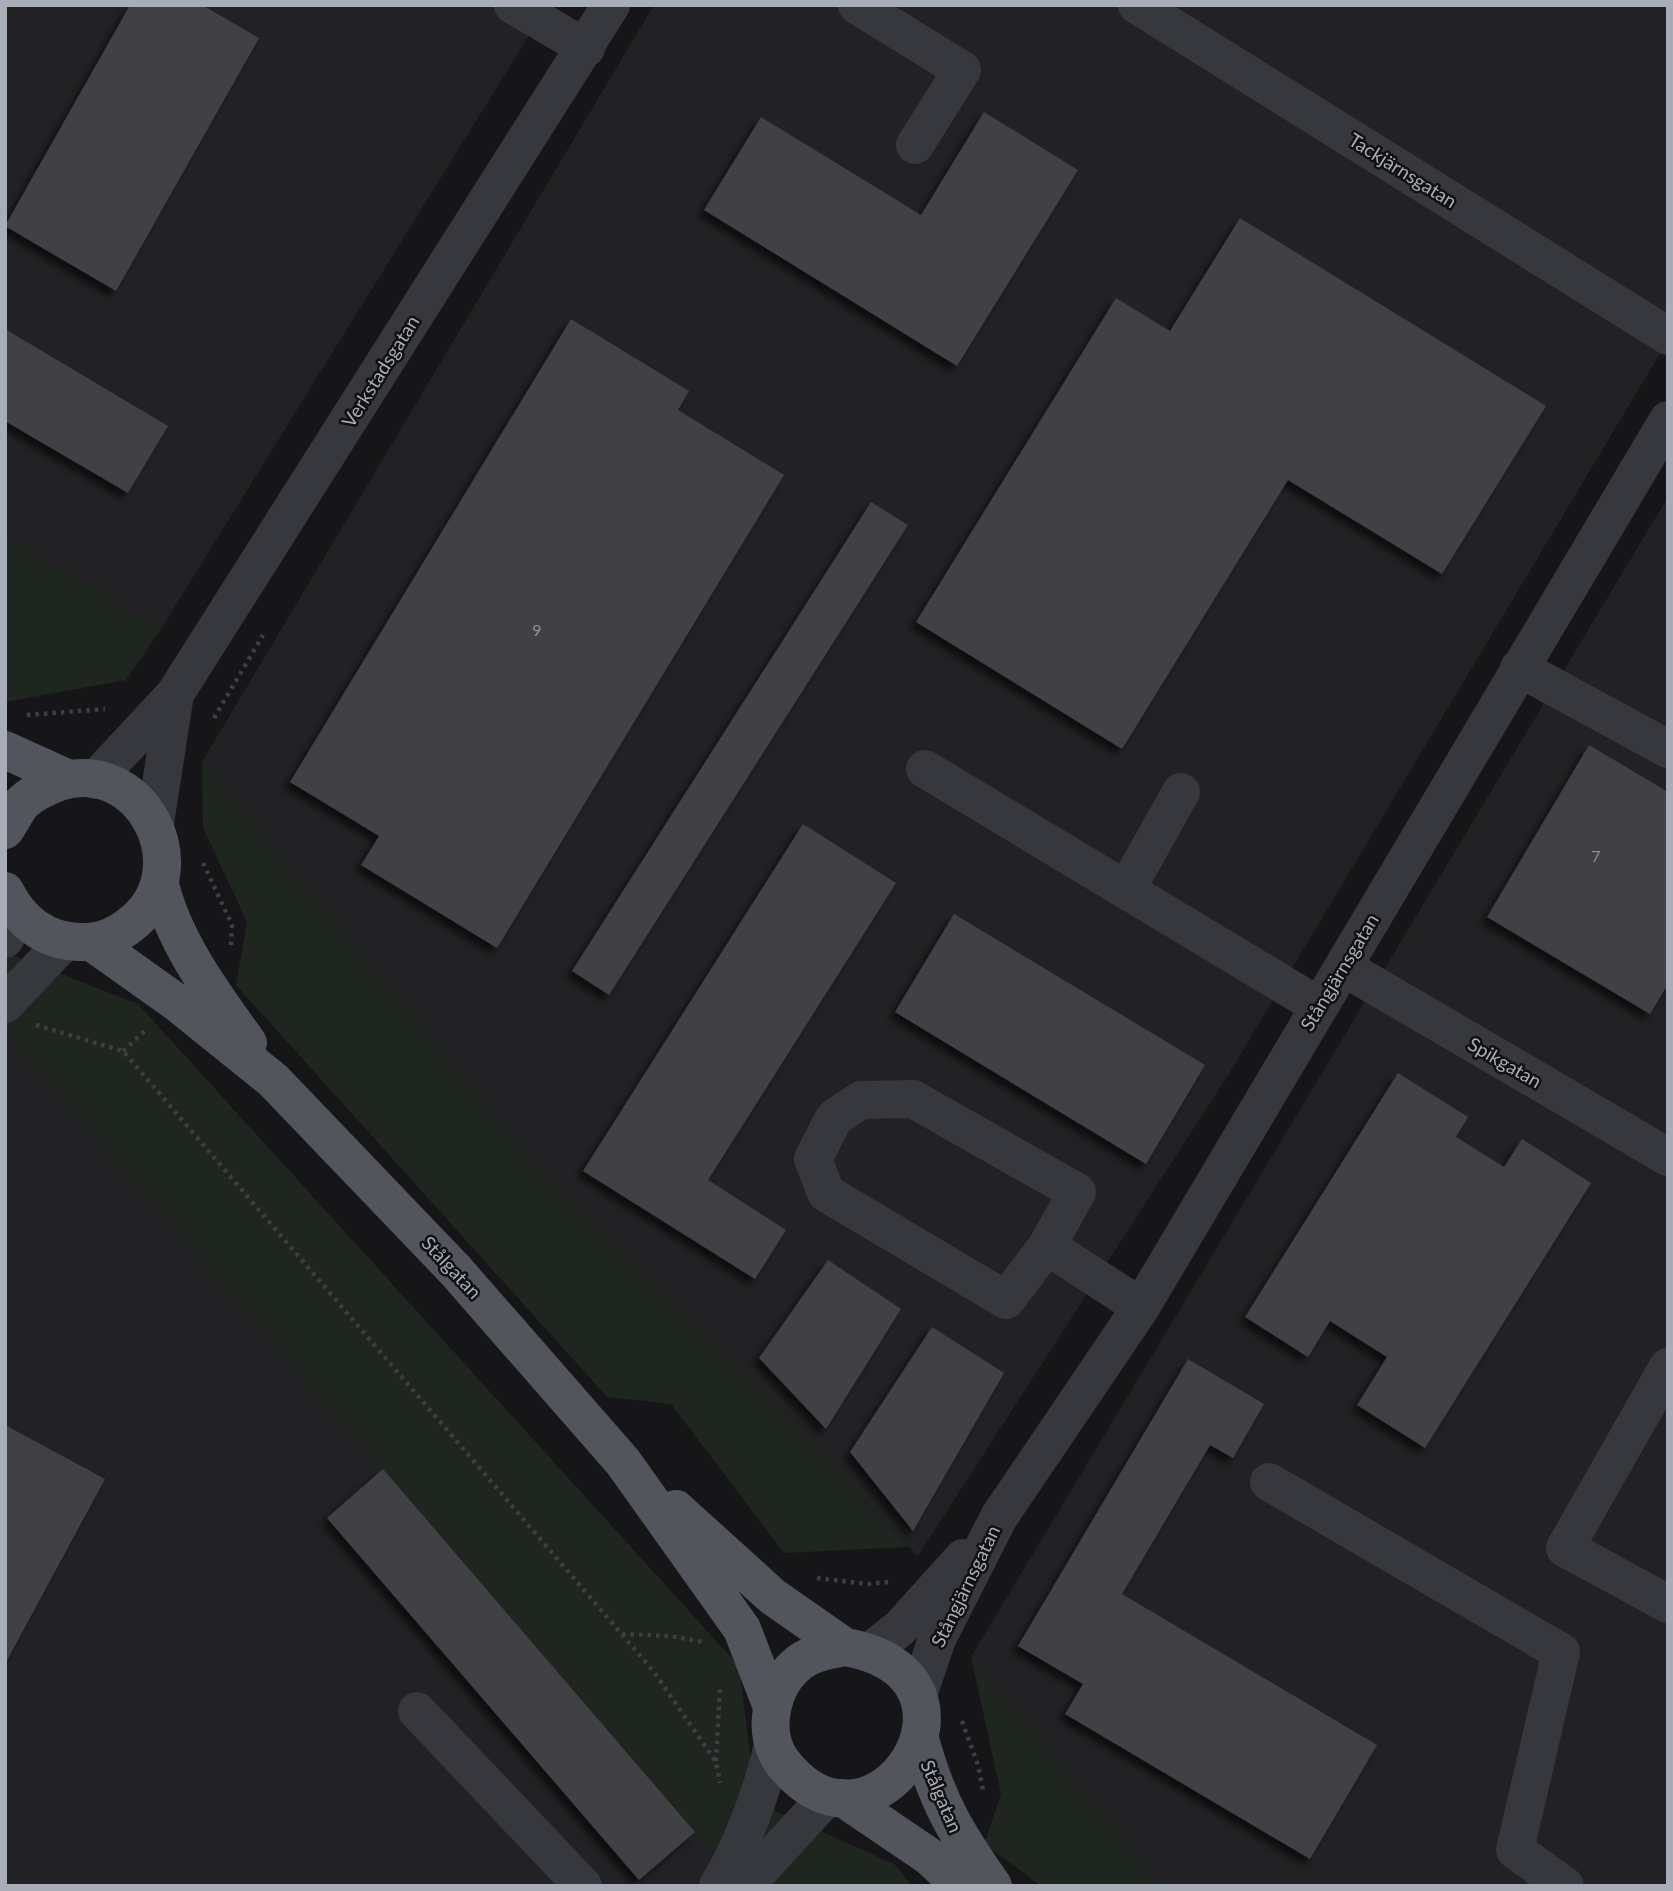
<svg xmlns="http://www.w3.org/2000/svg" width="1673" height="1891" viewBox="0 0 1673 1891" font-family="Lato,sans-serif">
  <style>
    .built { fill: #222225 }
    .green { fill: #1e261f }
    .building { fill: #404145; filter: url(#shadow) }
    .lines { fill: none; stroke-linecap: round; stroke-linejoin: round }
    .path { stroke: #3d3f44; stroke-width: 4.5; stroke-dasharray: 3.5 5; stroke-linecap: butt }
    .minor { stroke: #37383d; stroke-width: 38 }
    .major { stroke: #53555c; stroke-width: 38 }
    .labels { text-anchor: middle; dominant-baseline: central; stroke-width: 5; stroke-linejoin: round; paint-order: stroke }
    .number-label { font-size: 16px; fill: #8e929b }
    .street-label { font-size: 19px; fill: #a8adb8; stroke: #111113 }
  </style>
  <defs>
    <filter id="shadow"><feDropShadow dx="-6" dy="6" stdDeviation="3.5" flood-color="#0009"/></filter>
  </defs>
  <rect width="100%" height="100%" fill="#161618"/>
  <!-- built -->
  <path class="built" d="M5 5H548L161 629 5 536Z
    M654 5H1668V340L1230 1072 918 1556 541 1173 202 762Z
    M1668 497V1886H1160L971 1657Z
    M5 1031 695 1832 746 1886H5Z"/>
  <!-- green -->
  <path class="green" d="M5 536 161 629 126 680 5 702Z
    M202 762 541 1173 909 1547 784 1553 671 1404 607 1397 236 985 247 922 203 828Z
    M5 952 138 1004 739 1666 756 1802 894 1864 913 1886H746L695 1832 5 1031Z
    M971 1657 1160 1886H1041L984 1844 1001 1794Z"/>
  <!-- building -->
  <path class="building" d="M130 5H202L259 38 116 291 5 226Z
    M984 112 1078 170 957 366 704 210 761 117 921 215Z
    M1240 218 1546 406 1442 574 1288 480 1122 749 916 622 1116 298 1170 331Z
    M571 319 689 391 678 410 784 475 497 948 361 865 379 836 290 782Z
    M5 329 168 426 128 493 5 421Z
    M871 502 908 525 609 995 572 971Z
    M1589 745 1668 792V984L1650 1014 1487 917Z
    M803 824 896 883 708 1180 786 1230 755 1279 583 1171Z
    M954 914 1205 1065 1146 1164 895 1012Z
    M1398 1073 1468 1117 1456 1137 1504 1167 1522 1139 1591 1183 1425 1448 1357 1405 1387 1357 1330 1321 1308 1357 1245 1317Z
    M828 1260 901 1309 826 1429 759 1358Z
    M932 1327 1004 1373 913 1531 850 1452Z
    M1188 1359 1264 1404 1233 1458 1210 1445 1122 1594 1377 1745 1310 1859 1065 1714 1083 1684 1018 1646Z
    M5 1425 105 1479 5 1664Z
    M383 1469 695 1832 639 1880 327 1518Z"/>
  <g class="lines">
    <!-- path -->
    <path class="path" d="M27 715 105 709
      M214 718 263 635
      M203 863 232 925 231 945
      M36 1025 123 1051 654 1672 716 1762 720 1783
      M123 1051 148 1028
      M817 1578 867 1584 889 1582
      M622 1634 670 1636 703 1642
      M962 1721 978 1765 983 1790
      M716 1761 720 1686"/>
    <!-- minor -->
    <path class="minor" d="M513 5 586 48
      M857 5 962 70 915 145
      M1137 5 1668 336
      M1519 668 1668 749
      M925 769 1319 1006
      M95 780 175 694 611 5
      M155 823 175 694
      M1126 890 1181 792
      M5 939 15 911
      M1343 967 1668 1157
      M5 1004 64 942
      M1047 1246 1006 1300 826 1193 813 1159 834 1118 861 1100 913 1099 1077 1192 1047 1246 1141 1307
      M1668 1367 1565 1548 1668 1604
      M1269 1482 1561 1652 1515 1850 1565 1886
      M871 1651 900 1628 963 1558
      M918 1695 937 1639 999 1517 1141 1307 1668 420
      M417 1711 583 1886
      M718 1886C745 1840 761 1796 773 1745
      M745 1886 826 1798"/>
    <!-- major -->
    <path class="major" d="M5 750 69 779
      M5 830C11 821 16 811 22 803 32 793 46 787 59 782 140 756 198 865 136 920 119 935 102 943 79 942 44 941 20 921 5 891
      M160 885C175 944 213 994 248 1043
      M93 943 176 1002 273 1080 456 1271 623 1462 742 1629 772 1707
      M676 1509 772 1596 845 1647
      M845 1647C1008 1675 875 1880 783 1763 760 1733 771 1684 800 1662 814 1652 829 1650 845 1647Z
      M920 1739C937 1802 956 1833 993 1886
      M843 1798 930 1857 961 1886"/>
  </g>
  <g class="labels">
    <!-- number labels -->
    <g class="number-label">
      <text x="537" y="629">9</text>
      <text x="1596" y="855">7</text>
    </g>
    <!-- street labels -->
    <g class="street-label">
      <text transform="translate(1403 170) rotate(32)">Tackjärnsgatan</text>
      <text transform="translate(380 371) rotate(-58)">Verkstadsgatan</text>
      <text transform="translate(1339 972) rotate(-59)">Stångjärnsgatan</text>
      <text transform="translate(1505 1062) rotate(30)">Spikgatan</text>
      <text transform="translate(452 1267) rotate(47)">Stålgatan</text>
      <text transform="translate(965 1586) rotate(-64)">Stångjärnsgatan</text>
      <text transform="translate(942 1796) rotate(67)">Stålgatan</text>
    </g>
  </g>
  <!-- border -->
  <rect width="1673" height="1891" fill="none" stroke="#a8adb8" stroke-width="14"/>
</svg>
